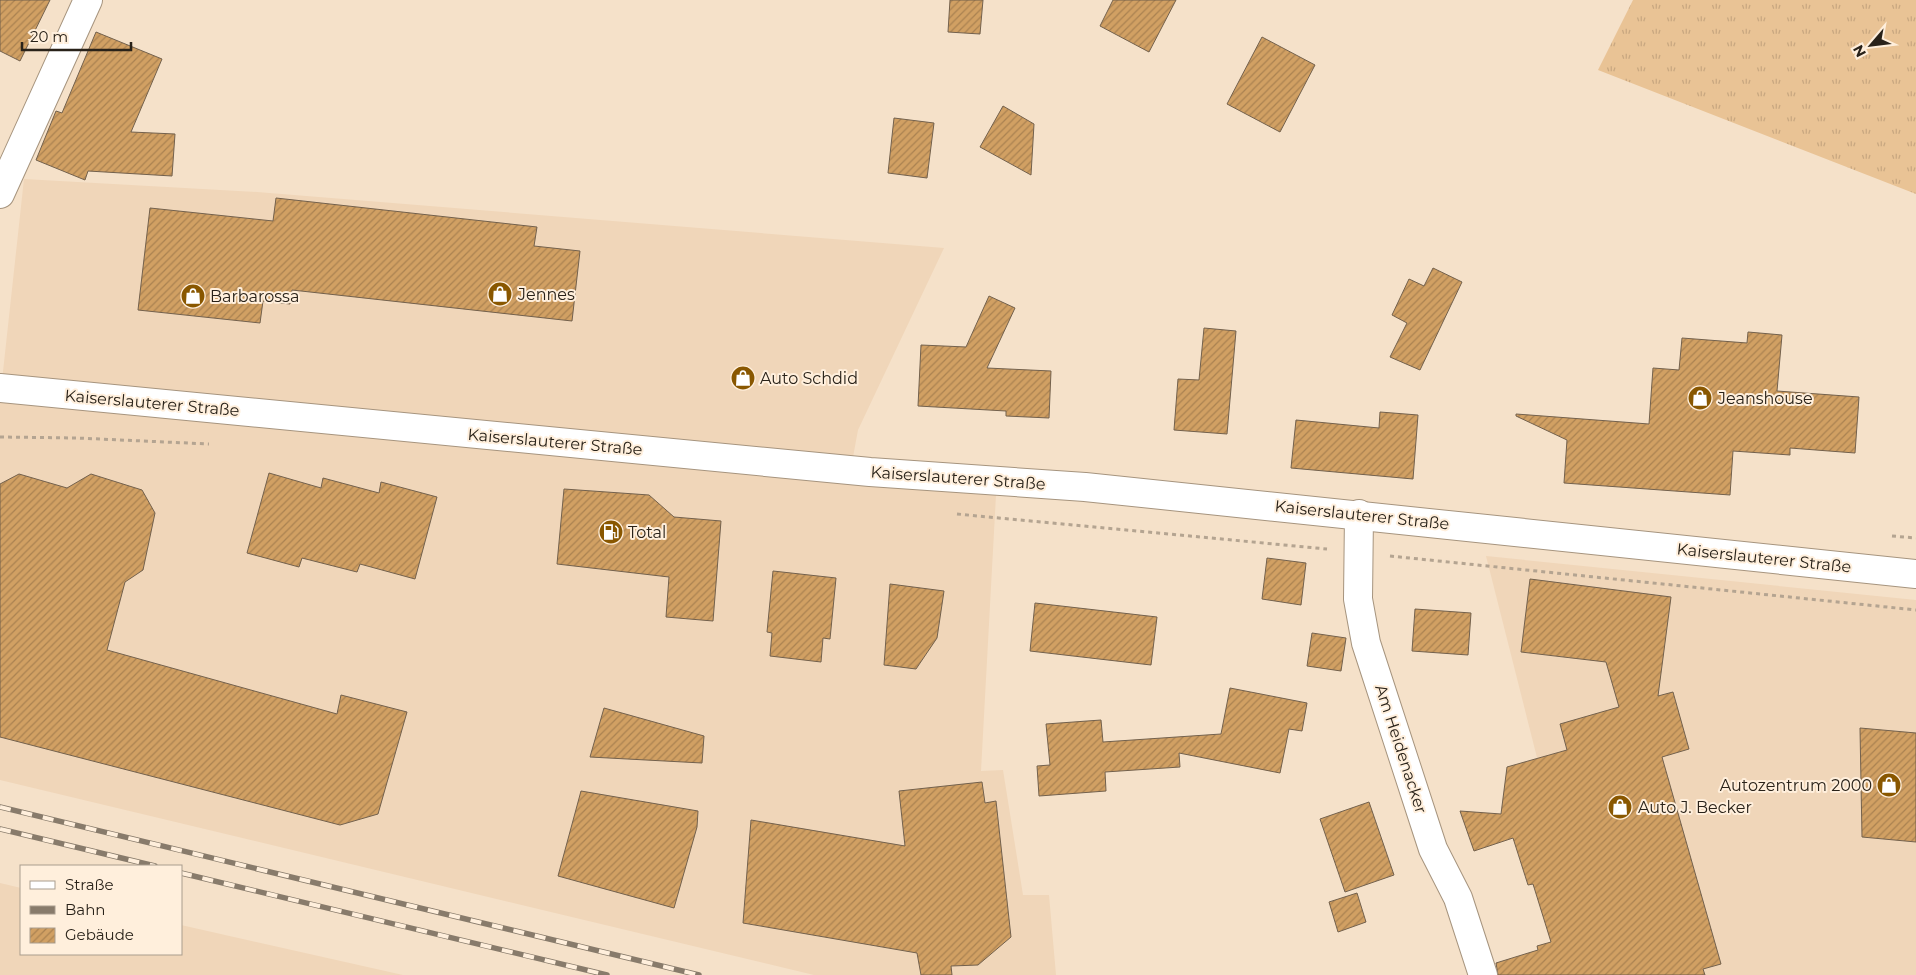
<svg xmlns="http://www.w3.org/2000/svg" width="1916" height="975" viewBox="0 0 1916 975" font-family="Montserrat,sans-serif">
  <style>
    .built { fill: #f0d6b9 }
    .grass { fill: url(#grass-tufts) }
    .building { fill: url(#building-hatch); stroke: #73614d }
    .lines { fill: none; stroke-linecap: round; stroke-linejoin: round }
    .minor-casing { stroke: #a6947e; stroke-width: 30 }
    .major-casing { stroke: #a6947e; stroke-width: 30 }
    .path { stroke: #b4a491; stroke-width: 3; stroke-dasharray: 4 4; stroke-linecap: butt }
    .minor { stroke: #fff; stroke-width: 28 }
    .major { stroke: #fff; stroke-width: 28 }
    .rail-casing { stroke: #887b6b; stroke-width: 5.5 }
    .rail { stroke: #ffefdc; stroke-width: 4; stroke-dasharray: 11; stroke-linecap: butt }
    .labels { text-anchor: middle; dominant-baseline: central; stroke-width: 4; stroke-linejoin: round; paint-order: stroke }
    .poi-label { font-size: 16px; fill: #292219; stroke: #ffefdc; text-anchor: start }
    .street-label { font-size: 16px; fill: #292219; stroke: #ffefdc }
  </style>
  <defs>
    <pattern id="grass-tufts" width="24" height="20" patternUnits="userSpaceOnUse" patternTransform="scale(1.25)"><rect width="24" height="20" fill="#e9c395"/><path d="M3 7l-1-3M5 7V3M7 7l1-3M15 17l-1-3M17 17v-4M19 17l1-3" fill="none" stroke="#c8a780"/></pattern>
    <pattern id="building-hatch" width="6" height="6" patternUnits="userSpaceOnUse" patternTransform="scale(1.25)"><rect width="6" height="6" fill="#d1a063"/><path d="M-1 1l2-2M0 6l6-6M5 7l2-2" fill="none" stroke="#aa8251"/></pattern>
  </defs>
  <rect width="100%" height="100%" fill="#f5e1c9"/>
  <!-- built -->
  <path class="built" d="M24 179 257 192 944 248 858 430 848 484 996 495 981 771 1003 770 1023 895H1049L1056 975H814L0 780V399Z
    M1486 556 1916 600V975H1592Z
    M0 883 21 888V954H181V925L403 975H0Z"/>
  <!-- grass -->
  <path class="grass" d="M1633 0H1916V194L1598 70Z"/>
  <!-- building -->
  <path class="building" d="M0 0H50L20 61 0 51Z
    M950 0H983L980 34 948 32Z
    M1113 0H1176L1149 52 1100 26Z
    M96 32 162 59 131 132 175 134 172 176 88 171 85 180 36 160 56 111 62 113Z
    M1262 37 1315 65 1280 132 1227 104Z
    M1003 106 1034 124 1031 175 980 147Z
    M894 118 934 123 927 178 888 173Z
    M276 198 537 227 534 246 580 251 572 321 292 290 290 304 263 301 260 323 138 310 150 208 273 221Z
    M1433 268 1462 282 1420 370 1390 357 1407 323 1392 315 1409 279 1424 286Z
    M989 296 1015 308 987 368 1051 371 1049 418 1006 416V411L918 406 921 345 966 347Z
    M1204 328 1236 331 1227 434 1174 430 1178 379 1199 380Z
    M1748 332 1782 335 1777 391 1859 397 1855 453 1790 448V455L1733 451 1730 495 1564 483 1567 440 1516 416V414L1649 424 1653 368 1679 370 1682 338 1747 343Z
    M1380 412 1418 415 1413 479 1291 468 1296 420 1379 428Z
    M269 473 321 488 323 478 379 493 381 482 437 497 415 579 360 564 357 572 302 558 299 567 247 553Z
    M19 474 67 488 91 474 142 490 155 513 143 570 125 582 107 650 337 714 341 695 407 712 378 814 340 825 0 737V484Z
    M564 489 649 495 674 517 721 521 713 621 666 617 669 577 557 564Z
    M1267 558 1306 563 1301 605 1262 599Z
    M773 571 836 578 830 639 823 638 821 662 770 656 772 633 767 632Z
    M1530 579 1671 597 1658 696 1673 692 1689 749 1662 757 1721 964 1703 969 1705 975H1498L1496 963 1538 950 1537 946 1551 942 1533 884 1528 885 1513 838 1474 851 1460 811 1501 814 1507 767 1567 750 1560 724 1619 707 1606 662 1521 652Z
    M890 584 944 591 937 638 916 669 884 665Z
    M1035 603 1157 617 1151 665 1030 651Z
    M1415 609 1471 613 1468 655 1412 651Z
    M1312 633 1346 638 1341 671 1307 666Z
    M1230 688 1307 703 1302 731 1289 729 1280 773 1179 753 1180 767 1105 772 1106 791 1039 796 1037 766 1050 765 1046 724 1101 720 1103 742 1221 734Z
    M604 708 704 736 702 763 590 757Z
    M1860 728 1916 733V842L1862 837Z
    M982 782 985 803 996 801 1011 937 978 965 951 966 952 975H921L917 953 743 923 751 820 905 846 899 791Z
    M581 791 698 811 697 827 674 908 558 876Z
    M1369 802 1394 875 1345 892 1320 819Z
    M1357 893 1366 922 1338 932 1329 902Z"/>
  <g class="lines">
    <defs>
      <path id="minor" d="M0 194 88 0
        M1359 514 1358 599 1366 643 1433 849 1458 898 1483 975"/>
      <path id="major" d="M0 388 870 472 1085 487 1916 574"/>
    </defs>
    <!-- minor casing -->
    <use href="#minor" class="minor-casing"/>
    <!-- major casing -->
    <use href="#major" class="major-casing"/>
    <!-- path -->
    <path class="path" d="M0 437 77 438 209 444
      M957 514 1327 549
      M1892 536 1916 538
      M1390 556 1916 610"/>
    <!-- minor -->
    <use href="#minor" class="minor"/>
    <!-- major -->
    <use href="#major" class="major"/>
    <defs>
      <path id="rail" d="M0 807 699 975
        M0 829 155 866
        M181 873 607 975"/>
    </defs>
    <!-- rail casing -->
    <use href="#rail" class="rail-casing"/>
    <!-- rail -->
    <use href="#rail" class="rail"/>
  </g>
  <!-- icons -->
  <defs>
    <symbol id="shop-disc" viewBox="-11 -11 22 22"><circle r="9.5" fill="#895700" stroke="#ffefdc"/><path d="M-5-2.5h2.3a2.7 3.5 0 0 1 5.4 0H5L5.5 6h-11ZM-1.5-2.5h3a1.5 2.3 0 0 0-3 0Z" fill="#fff"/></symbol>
    <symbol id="fuel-disc" viewBox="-11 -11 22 22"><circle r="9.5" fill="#895700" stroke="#ffefdc"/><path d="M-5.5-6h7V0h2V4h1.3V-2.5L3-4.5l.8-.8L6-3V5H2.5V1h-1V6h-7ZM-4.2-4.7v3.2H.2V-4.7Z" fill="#fff"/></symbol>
  </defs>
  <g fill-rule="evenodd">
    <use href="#shop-disc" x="486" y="280" width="28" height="28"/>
    <use href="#shop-disc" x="179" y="282" width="28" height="28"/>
    <use href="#shop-disc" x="729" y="364" width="28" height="28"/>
    <use href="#shop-disc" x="1686" y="384" width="28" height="28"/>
    <use href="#fuel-disc" x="597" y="518" width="28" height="28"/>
    <use href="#shop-disc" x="1875" y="771" width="28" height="28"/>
    <use href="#shop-disc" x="1606" y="793" width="28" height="28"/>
  </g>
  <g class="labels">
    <!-- poi labels -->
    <g class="poi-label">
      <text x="518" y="294">Jennes</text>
      <text x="210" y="296">Barbarossa</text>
      <text x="760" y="378">Auto Schdid</text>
      <text x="1718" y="398">Jeanshouse</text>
      <text x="628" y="532">Total</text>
      <text x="1872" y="785" text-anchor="end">Autozentrum 2000</text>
      <text x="1638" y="807">Auto J. Becker</text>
    </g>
    <!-- street labels -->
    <g class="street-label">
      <text transform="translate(152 403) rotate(5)">Kaiserslauterer Straße</text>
      <text transform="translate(555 442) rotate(5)">Kaiserslauterer Straße</text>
      <text transform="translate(958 478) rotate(4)">Kaiserslauterer Straße</text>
      <text transform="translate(1362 515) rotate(6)">Kaiserslauterer Straße</text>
      <text transform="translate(1764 558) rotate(6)">Kaiserslauterer Straße</text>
      <text transform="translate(1401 749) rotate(72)">Am Heidenacker</text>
    </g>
  </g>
  <!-- legend -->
  <rect x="20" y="865" width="162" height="90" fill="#ffefdc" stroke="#a99d8e"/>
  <rect x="30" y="881" width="25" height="8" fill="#ffffff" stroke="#a99d8e"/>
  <text x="65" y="890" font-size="15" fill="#292219">Straße</text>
  <rect x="30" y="906" width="25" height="8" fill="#887b6b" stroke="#a99d8e"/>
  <text x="65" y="915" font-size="15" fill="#292219">Bahn</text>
  <rect x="30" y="928" width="25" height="15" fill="url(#building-hatch)" stroke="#a99d8e"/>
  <text x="65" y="940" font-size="15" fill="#292219">Gebäude</text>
  <!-- north arrow -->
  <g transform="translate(1871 45) rotate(242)" stroke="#ffefdc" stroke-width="4" paint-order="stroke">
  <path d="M0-4L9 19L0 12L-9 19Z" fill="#292219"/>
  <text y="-8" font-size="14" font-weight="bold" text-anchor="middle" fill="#292219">N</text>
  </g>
  <!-- scale -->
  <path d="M22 42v8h109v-8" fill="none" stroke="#292219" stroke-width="2.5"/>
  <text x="30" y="42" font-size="15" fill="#292219" stroke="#ffefdc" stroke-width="4" paint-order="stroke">20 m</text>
</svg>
